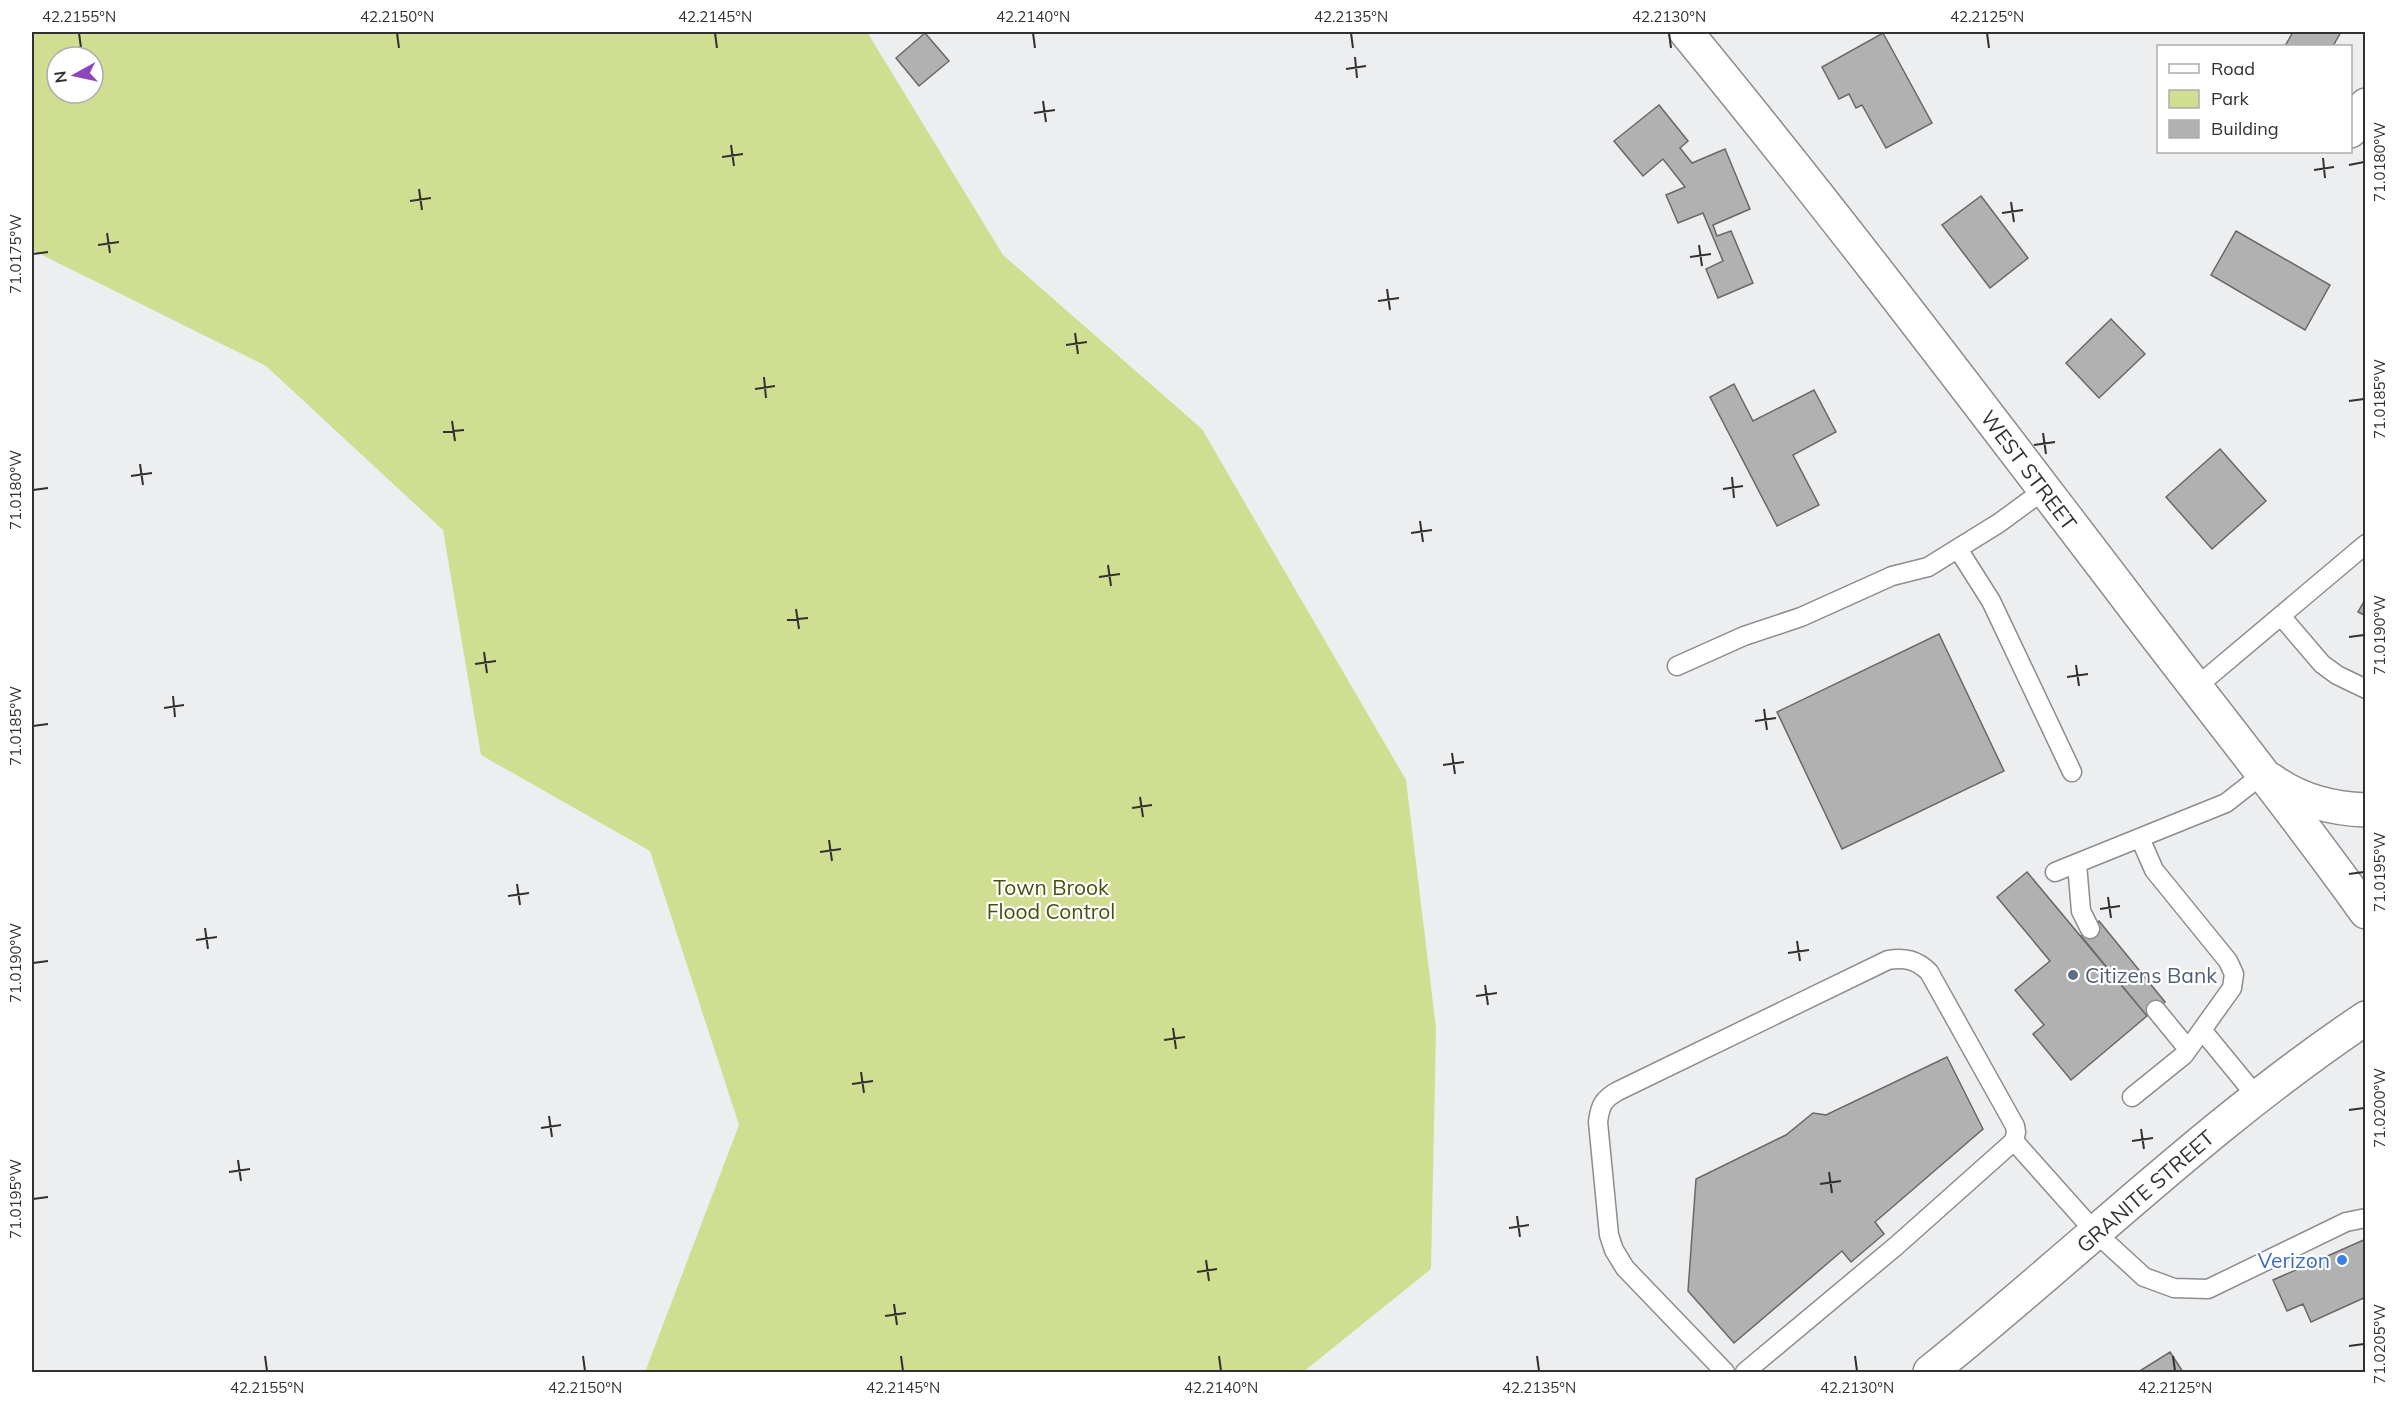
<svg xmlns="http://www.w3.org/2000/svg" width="2397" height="1404" viewBox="0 0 2397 1404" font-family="Mulish,sans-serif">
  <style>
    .green { fill: #cfde91; fill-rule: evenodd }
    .building { fill: #b2b1b2; stroke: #696869; stroke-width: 1.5 }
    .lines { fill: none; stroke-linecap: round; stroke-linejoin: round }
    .lane-casing { stroke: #8c8d8f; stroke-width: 21 }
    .street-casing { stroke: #8c8d8f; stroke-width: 36 }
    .secondary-casing { stroke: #8c8d8f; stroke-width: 36 }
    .lane { stroke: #fff; stroke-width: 18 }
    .street { stroke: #fff; stroke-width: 33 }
    .secondary { stroke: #fff; stroke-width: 33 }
    .ticks { fill: none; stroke: #313132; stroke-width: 2 }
    .service-dot { fill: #5c6f8a; stroke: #fff; stroke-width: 2 }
    .shop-dot { fill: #3f7fe0; stroke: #fff; stroke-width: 2 }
    .labels { text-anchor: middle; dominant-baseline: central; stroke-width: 4.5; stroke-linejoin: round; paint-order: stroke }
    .street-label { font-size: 21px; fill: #313132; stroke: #fff }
    .park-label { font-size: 21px; fill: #48510a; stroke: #fff }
    .service-label { font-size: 21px; fill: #4e5e75; stroke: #fff; text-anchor: start }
    .shop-label { font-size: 21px; fill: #366cbe; stroke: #fff; text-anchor: end }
    .neatline { fill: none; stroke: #313132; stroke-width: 2 }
    .ticks-label { font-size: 15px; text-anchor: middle; fill: #313132 }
  </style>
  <rect width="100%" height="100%" fill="#edeef0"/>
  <!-- green -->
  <path class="green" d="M32 32H867L1003 255 1202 429 1406 780 1436 1028 1431 1269 1303 1372H645L739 1125 650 851 481 755 443 530 266 366 32 250ZM57 57H93V93H57Z"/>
  <!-- building -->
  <path class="building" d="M2293 32H2341L2333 46H2285Z
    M925 33 949 61 919 86 896 58Z
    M1883 33 1932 123 1886 148 1862 105 1856 108 1849 94 1839 99 1822 67Z
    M1659 105 1688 141 1680 148 1692 163 1725 149 1750 209 1713 225 1717 236 1731 231 1753 283 1718 298 1706 269 1723 261 1703 213 1678 223 1666 195 1685 187 1663 159 1643 176 1614 141Z
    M1981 196 2028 258 1990 288 1942 225Z
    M2236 231 2330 285 2305 330 2211 275Z
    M2111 319 2145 354 2099 398 2066 363Z
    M1734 384 1753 421 1814 390 1836 432 1793 455 1819 505 1777 526 1710 397Z
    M2220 449 2266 501 2212 549 2166 497Z
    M2366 598V616L2358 612Z
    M1939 634 2004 771 1842 849 1777 712Z
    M2027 872 2147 1016 2071 1080 2033 1034 2044 1025 2015 990 2050 961 1997 897Z
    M2099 921 2165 1002 2147 1016 2081 936Z
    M1947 1057 1983 1129 1875 1222 1884 1234 1851 1262 1842 1251 1734 1343 1688 1291 1696 1179 1786 1135 1813 1113 1826 1115Z
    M2366 1239V1297L2311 1322 2303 1304 2287 1311 2273 1280Z
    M2170 1352 2183 1372H2138Z"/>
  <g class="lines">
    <defs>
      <path id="lane" d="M1958 549 1991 601 2072 772
        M2281 616 2322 664 2337 675 2366 689
        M1677 666 1744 636 1801 617 1892 576 1928 567 1999 523 2044 490
        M2195 688 2366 544
        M2077 864 2081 911 2090 929
        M2055 872 2226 803 2263 774
        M2156 1010 2188 1049
        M2202 1030 2257 1097
        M2132 1097 2184 1055 2232 988 2234 974 2228 961 2154 870 2140 838
        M1725 1372 1625 1268 1614 1250 1609 1235 1598 1122C1600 1106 1603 1099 1618 1091L1888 960C1905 957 1917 960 1929 972L2015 1126 2016 1132 2014 1141 2096 1233 2144 1277 2174 1288 2208 1289 2346 1222 2366 1218
        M1745 1372 1896 1246 2014 1141"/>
      <path id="street" d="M2350 131 2366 105"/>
      <path id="secondary" d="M1686 32C1835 213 1976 400 2119 587 2201 696 2287 801 2366 912
        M2271 780C2298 800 2333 809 2366 810
        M1930 1372C2076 1255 2210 1122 2366 1018"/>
    </defs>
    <!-- lane casing -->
    <use href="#lane" class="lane-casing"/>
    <!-- street casing -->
    <use href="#street" class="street-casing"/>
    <!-- secondary casing -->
    <use href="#secondary" class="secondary-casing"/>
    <!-- lane -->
    <use href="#lane" class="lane"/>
    <!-- street -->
    <use href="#street" class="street"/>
    <!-- secondary -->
    <use href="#secondary" class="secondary"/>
  </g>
  <!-- ticks -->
  <path class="ticks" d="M79 33 81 48M397 33 399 48M715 33 717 48M1033 33 1035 48M1351 33 1353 48M1669 33 1671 48M1987 33 1989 48M1355 57 1357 78M1346 69 1366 66M1043 101 1046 122M1034 113 1055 110M731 145 734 166M722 157 743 154M2323 158 2325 178M2349 165 2364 162M2314 170 2334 167M419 189 422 210M410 201 431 198M2011 202 2014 222M2002 213 2023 210M107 233 110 253M98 245 119 242M1699 245 1702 266M33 254 48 252M1690 257 1711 254M1387 289 1390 310M1378 301 1399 298M1075 333 1078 354M1066 345 1087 342M764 377 766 398M755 389 775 386M2349 401 2364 399M452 421 455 441M443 432 464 430M2043 433 2046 454M2034 445 2055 442M140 464 143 485M131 476 152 473M1732 477 1734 498M1723 489 1743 486M33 490 48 488M1420 521 1423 542M1411 533 1432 530M1108 565 1111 586M1099 577 1120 574M796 609 799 629M787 620 808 618M2349 637 2364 635M484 652 487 673M475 664 496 661M2076 665 2079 686M2067 677 2088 674M173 696 175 717M164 708 184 705M1764 709 1767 730M1755 721 1776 718M33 726 48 724M1452 753 1455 774M1443 765 1464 762M1140 797 1143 817M1132 808 1152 805M829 840 832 861M820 852 841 849M2349 874 2364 872M517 884 520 905M508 896 529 893M2108 897 2111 918M2100 909 2120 906M205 928 208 949M196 940 217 937M1797 941 1800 961M1788 953 1809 950M33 963 48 961M1485 985 1488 1005M1476 996 1497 993M1173 1028 1176 1049M1164 1040 1185 1037M861 1072 864 1093M852 1084 873 1081M2349 1110 2364 1108M549 1116 552 1137M541 1128 561 1125M2141 1129 2144 1149M2132 1141 2153 1138M238 1160 241 1181M229 1172 250 1169M1829 1172 1832 1193M1820 1184 1841 1181M33 1199 48 1197M1517 1216 1520 1237M1509 1228 1529 1225M1206 1260 1209 1281M1197 1272 1217 1269M894 1304 897 1325M885 1316 906 1313M2349 1346 2364 1344M265 1356 267 1371M583 1356 585 1371M901 1356 903 1371M1219 1356 1221 1371M1537 1356 1539 1371M1855 1356 1857 1371M2173 1356 2175 1371"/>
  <!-- markers -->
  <circle class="service-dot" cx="2073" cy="975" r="6"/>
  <circle class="shop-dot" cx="2342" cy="1260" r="6"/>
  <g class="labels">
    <!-- street labels -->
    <g class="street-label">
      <text transform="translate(2029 470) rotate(53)">WEST STREET</text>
      <text transform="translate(2145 1191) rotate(-41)">GRANITE STREET</text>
    </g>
    <!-- park labels -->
    <g class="park-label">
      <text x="1051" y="887">Town Brook<tspan x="1051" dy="24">Flood Control</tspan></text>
    </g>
    <!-- service labels -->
    <g class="service-label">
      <text x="2085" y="975">Citizens Bank</text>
    </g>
    <!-- shop labels -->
    <g class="shop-label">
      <text x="2330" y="1260">Verizon</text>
    </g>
  </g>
  <!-- border -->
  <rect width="2397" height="1404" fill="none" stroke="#ffffff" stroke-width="66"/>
  <!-- legend -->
  <rect x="2157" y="45" width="195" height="108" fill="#ffffff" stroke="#adadad" stroke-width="1.5"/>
  <rect x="2169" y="64" width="30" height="9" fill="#ffffff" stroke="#adadad" stroke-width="1.5"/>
  <text x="2211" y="75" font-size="18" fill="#313132">Road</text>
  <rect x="2169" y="90" width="30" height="18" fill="#cfde91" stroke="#adadad" stroke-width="1.5"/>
  <text x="2211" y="105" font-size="18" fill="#313132">Park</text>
  <rect x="2169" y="120" width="30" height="18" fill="#b2b1b2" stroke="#adadad" stroke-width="1.5"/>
  <text x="2211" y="135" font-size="18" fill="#313132">Building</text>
  <!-- north arrow -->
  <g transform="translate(75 75) rotate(262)"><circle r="28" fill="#ffffff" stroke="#adadad" stroke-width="1.5"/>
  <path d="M0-4.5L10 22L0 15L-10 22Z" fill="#8e47bb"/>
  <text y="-9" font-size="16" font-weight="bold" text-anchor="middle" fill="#313132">N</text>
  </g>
  <rect x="33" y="33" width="2331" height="1338" class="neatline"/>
  <g class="ticks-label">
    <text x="79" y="22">42.2155°N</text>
    <text x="397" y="22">42.2150°N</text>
    <text x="715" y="22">42.2145°N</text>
    <text x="1033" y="22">42.2140°N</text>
    <text x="1351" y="22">42.2135°N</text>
    <text x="1669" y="22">42.2130°N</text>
    <text x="1987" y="22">42.2125°N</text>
    <text transform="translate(2380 162) rotate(-90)" y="5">71.0180°W</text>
    <text transform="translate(16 254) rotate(-90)" y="5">71.0175°W</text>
    <text transform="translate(2380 399) rotate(-90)" y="5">71.0185°W</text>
    <text transform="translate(16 490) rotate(-90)" y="5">71.0180°W</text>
    <text transform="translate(2380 635) rotate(-90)" y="5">71.0190°W</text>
    <text transform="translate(16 726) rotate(-90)" y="5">71.0185°W</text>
    <text transform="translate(2380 872) rotate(-90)" y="5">71.0195°W</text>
    <text transform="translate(16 963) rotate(-90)" y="5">71.0190°W</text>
    <text transform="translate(2380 1108) rotate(-90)" y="5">71.0200°W</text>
    <text transform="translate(16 1199) rotate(-90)" y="5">71.0195°W</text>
    <text transform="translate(2380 1344) rotate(-90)" y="5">71.0205°W</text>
    <text x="267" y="1393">42.2155°N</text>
    <text x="585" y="1393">42.2150°N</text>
    <text x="903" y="1393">42.2145°N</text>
    <text x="1221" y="1393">42.2140°N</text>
    <text x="1539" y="1393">42.2135°N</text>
    <text x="1857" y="1393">42.2130°N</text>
    <text x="2175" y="1393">42.2125°N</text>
  </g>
</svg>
